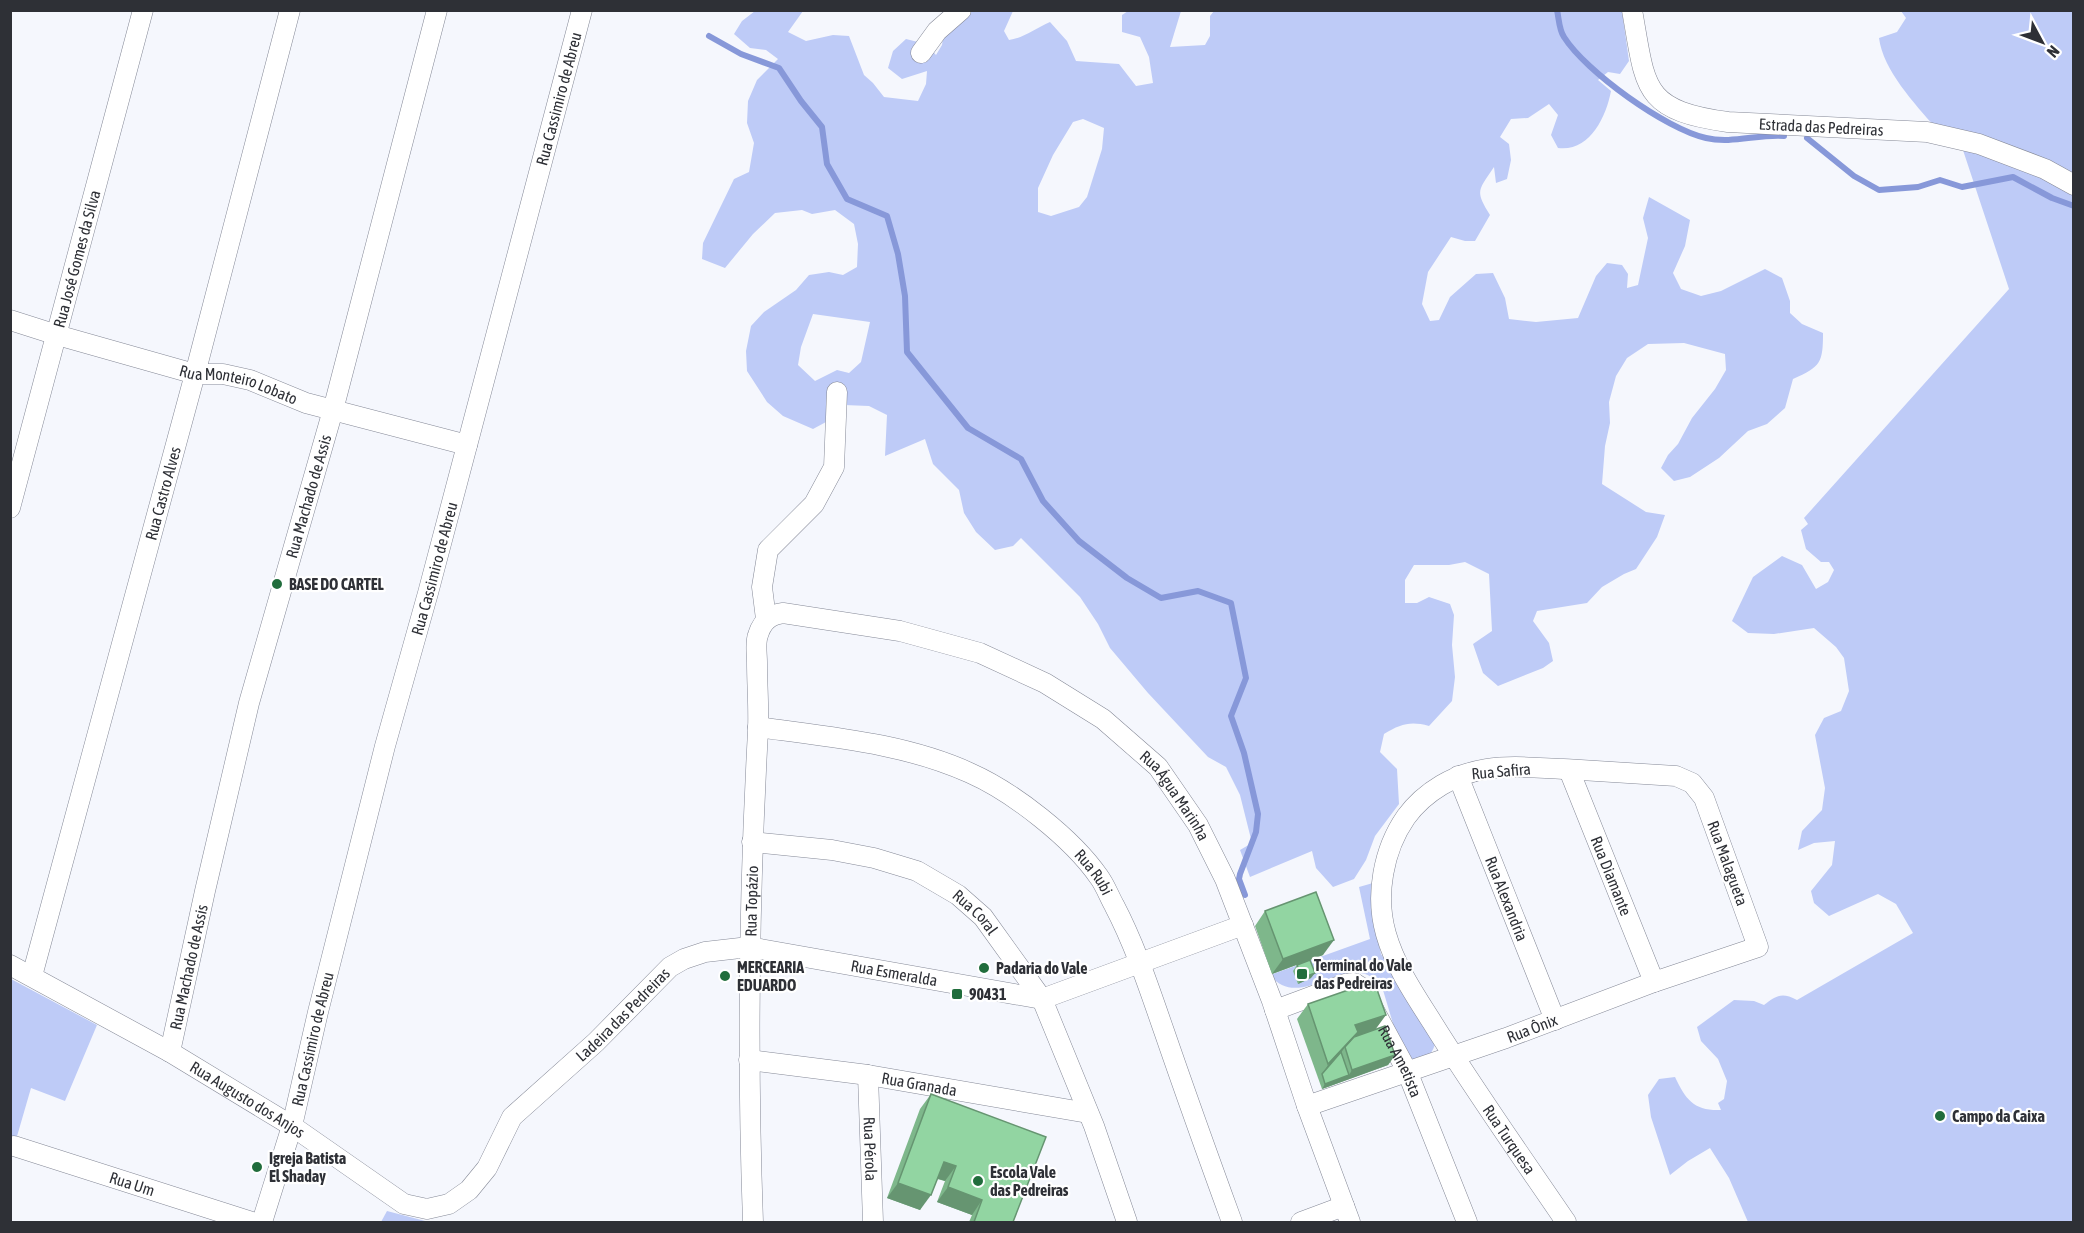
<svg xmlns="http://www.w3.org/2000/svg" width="2084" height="1233" viewBox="0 0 2084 1233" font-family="'Asap Condensed',sans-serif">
  <rect width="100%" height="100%" fill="#f5f7fd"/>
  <g fill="#becbf7" fill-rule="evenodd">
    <path d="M755,11H803L788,32L806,41L833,35L849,36L864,75L873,83L884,97L918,101L926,84L927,71L902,79L888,68L893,51L906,39L926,44L936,55L942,45L945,25L953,11H1013L1004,31L1009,40C1024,38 1036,28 1050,22L1067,41L1076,61L1119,64L1136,86L1153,83L1149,57L1140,37L1122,32V15L1128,11H1181L1170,47L1205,45L1210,36V16L1214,11H1622L1629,61L1620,74L1608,72L1598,80L1611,91C1606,118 1589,152 1558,148L1551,135L1558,115L1549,104L1528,118L1511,119L1500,137L1509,144L1511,160L1507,179L1496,183L1494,167C1479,190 1474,190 1490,215L1475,241H1465L1451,237L1428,272L1422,304L1430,321L1439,320L1450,297L1476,274L1493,273L1505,298L1509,319L1536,322L1578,318L1596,276L1607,263L1622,265L1628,274L1627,288L1638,285L1648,238L1643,218L1649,197L1690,220L1685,246L1673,273L1681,289L1701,296L1721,291L1765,269L1782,278L1790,301V313L1802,324L1823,333C1823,362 1821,367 1793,379L1785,408L1767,424L1748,431L1719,458L1690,477L1674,481L1661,468L1668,455L1678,444L1692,418L1715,389L1726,370L1725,354L1684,343L1648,344L1627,358L1616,376L1609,402L1610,423L1605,446L1602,484L1646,512L1665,515L1657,537L1636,569L1624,574L1602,587L1587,603L1537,611L1533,621L1549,643L1553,661L1543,668L1498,686L1483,673L1473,644L1492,631L1489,574L1465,562L1449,565H1414L1405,580V603H1417L1429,597L1450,604L1454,615L1452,645L1455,677L1452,701L1429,726C1410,721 1401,724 1384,734L1380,752L1397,769L1399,804L1375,836L1366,860L1354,879L1333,887L1316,868L1312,851L1250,877L1240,850L1252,843L1240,795L1226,767L1208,757L1148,693L1110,648L1098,624L1080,597L1021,538L1013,546L995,550L976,532L964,513L959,490L933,464L925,439L885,456L887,415L869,406L844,405L826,422L813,429L783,416L767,402L747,371L746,351L751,326L764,312L796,290L809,275L829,272L843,275L857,267L858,244L854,224L835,210L812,214L802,210L775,213L753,234L725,268L702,259L703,243L734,179L749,172L754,143L747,123L748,101L757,80L778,59L766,50L750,48L734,34L742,21ZM1083,119L1104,128L1102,149L1087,197L1079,207L1051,216L1038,212V188L1053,155L1073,122ZM813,314L870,322L861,362L849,373L837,370L815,381L798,365L801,347Z"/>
    <path d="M1901,11H2073V1222H1748L1729,1178L1710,1148L1688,1161L1670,1175L1651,1117L1648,1095L1659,1079L1675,1077C1686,1100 1694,1111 1721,1110L1718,1103L1724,1099L1727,1081L1718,1059L1701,1041L1697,1027L1734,1000L1754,1001L1764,1005C1777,995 1782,992 1797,1000L1913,933L1896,904L1878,894L1829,916L1814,903L1811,891L1832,865L1835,841L1814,843L1798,850L1802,831L1822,810L1825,788L1815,735L1824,718L1841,711L1849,691L1844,658L1836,647L1814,628L1774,634L1748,633L1732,621L1753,577L1782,556L1802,565L1816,589L1828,582L1834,570L1829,562H1821L1806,549L1801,530L1808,524L1804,518L2009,289L1956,129L1935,127C1915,104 1883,70 1879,38L1897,32L1906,18Z"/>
    <path d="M1373,883L1375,925L1381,954L1423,1018L1435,1044C1432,1056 1424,1059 1412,1061L1394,1027L1383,990C1355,941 1302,1016 1270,975L1370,939L1359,887Z"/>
    <path d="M11,979L97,1025L65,1101L31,1088L11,1157Z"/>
    <path d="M387,1211L429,1222H381Z"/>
  </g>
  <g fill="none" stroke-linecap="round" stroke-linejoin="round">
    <g stroke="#8798d9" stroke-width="6">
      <path d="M1557,10C1559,19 1559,30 1564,37C1586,72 1666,129 1706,138C1732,144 1758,134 1784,136"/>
      <path d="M709,36L741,54L779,68L801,101L822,127L827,164L847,199L887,216L898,254L905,296L907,352L968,428L1021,459L1043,501L1079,541L1127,578L1161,598L1198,591L1231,603L1246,678L1231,716L1244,753L1258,814L1256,832L1240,874L1239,879L1245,895"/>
      <path d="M1807,138L1854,176L1879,190L1918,187L1940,180L1962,187L2013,177L2052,198L2074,206"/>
    </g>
    <g stroke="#858997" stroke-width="21">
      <g id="minor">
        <path id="s1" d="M1632,10C1646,88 1641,110 1728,122L1927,132L1979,144L2045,169L2074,185"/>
        <path d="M921,53L937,31L961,10"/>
        <path id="s2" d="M10,320L57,335L195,374H223L250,380L306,403L467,445"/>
        <path id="s3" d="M10,508L143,10"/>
        <path d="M766,619L762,587L768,550L814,504L834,467L837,392"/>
        <path id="s4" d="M758,727C829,737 904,743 970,773C1013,792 1072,838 1099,877C1105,885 1109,896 1114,905C1135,945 1149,988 1164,1031C1186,1095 1209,1159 1232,1222"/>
        <path id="s5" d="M1569,770L1654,982"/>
        <path id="s6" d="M1458,776L1555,1020"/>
        <path id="s7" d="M752,842L832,850L874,858L917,871L958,895L983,917L1042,999L1094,1126L1127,1222"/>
        <path id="s8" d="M10,965L170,1052L292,1126L404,1204L427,1209L449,1204L469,1190L487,1168L512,1117L596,1042L670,967L684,959L705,952L749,947L1042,999L1243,925"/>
        <path id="s9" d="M32,976L195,374L290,10"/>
        <path id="s10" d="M1275,1010L1345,984L1354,983L1362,988L1407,1071L1467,1222"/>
        <path id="s11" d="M170,1052L205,891L249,703L333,410L437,10"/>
        <path id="s12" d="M749,1060L868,1075L1088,1113"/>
        <path id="s13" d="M868,1075L873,1222"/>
        <path id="s14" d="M1307,1106L1506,1038L1654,982L1758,947L1704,798L1692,783L1676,776C1639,774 1601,771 1563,769C1537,768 1511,765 1486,769C1455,774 1425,791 1406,817C1383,850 1375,896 1386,934C1395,966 1415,995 1432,1022C1475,1091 1521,1156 1566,1222"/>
        <path id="s15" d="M14,1146L252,1222"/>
        <path id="s16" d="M262,1222L292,1126L318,1012L385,746L428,593L582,10"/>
        <path id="s17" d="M753,1222C747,1058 749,894 758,731C759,708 757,685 757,662C757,654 755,643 758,635C762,622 769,615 783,613L900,631L980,653L1045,683L1103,719L1158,767L1198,825L1225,879L1272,1001L1307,1106L1350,1222"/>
        <path d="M1301,1222L1344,1206"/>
      </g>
    </g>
    <use href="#minor" stroke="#fff" stroke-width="20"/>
  </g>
  <g fill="#7eb78b">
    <path d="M1265,911L1323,955L1310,960L1311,978L1298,984L1293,971L1297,965L1299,964L1272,974L1255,926Z"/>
    <path d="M1308,1004L1375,1030L1395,1055L1388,1065L1322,1089L1297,1019Z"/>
    <path d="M931,1094L1013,1222H969L972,1215L937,1202L945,1181L937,1179L920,1210L887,1198L920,1109Z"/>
  </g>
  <g fill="#669571">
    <path d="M1334,940L1323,955L1272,974L1283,959Z"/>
    <path d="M1315,973L1311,978L1298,984L1302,978Z"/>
    <path d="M1386,1015L1375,1030L1345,1047L1338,1057L1322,1074L1355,1025Z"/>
    <path d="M1395,1055L1388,1065L1322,1089L1325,1084L1349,1075L1352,1070Z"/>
    <path d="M944,1162L956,1166L945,1181L933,1177Z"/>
    <path d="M898,1183L931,1195L920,1210L887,1198Z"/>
    <path d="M948,1187L982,1200L972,1215L937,1202Z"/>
  </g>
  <g fill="#92d5a2" stroke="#669571" stroke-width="1.5">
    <path d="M1316,892L1334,940L1283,959L1265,911Z"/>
    <path d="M1310,960L1315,973L1302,978L1297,965Z"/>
    <path d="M1374,981L1386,1015L1355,1025L1358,1032L1328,1064L1308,1004Z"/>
    <path d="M1385,1026L1395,1055L1352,1070L1345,1047L1354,1037Z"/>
    <path d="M1341,1052L1349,1075L1325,1084L1322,1074Z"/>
    <path d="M931,1094L1046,1137L1013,1222H974L982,1200L948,1187L956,1166L944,1162L931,1195L898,1183Z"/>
  </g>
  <g fill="#216d3c" stroke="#fff" stroke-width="2">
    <circle cx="277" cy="584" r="6"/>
    <circle cx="984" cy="968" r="6"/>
    <rect x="1296" y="968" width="12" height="12" rx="3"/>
    <circle cx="725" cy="976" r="6"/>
    <rect x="951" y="988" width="12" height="12" rx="3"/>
    <circle cx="1940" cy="1116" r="6"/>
    <circle cx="257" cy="1167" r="6"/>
    <circle cx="978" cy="1181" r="6"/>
  </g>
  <g text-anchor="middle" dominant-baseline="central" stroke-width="4.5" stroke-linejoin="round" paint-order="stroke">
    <g font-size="16" fill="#2e3036" stroke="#fff">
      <text stroke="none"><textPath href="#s16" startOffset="1162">Rua Cassimiro de Abreu</textPath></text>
      <text stroke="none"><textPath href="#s1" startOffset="261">Estrada das Pedreiras</textPath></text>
      <text stroke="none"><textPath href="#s3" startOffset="258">Rua José Gomes da Silva</textPath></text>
      <text stroke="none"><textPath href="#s2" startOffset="238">Rua Monteiro Lobato</textPath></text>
      <text stroke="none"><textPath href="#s9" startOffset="500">Rua Castro Alves</textPath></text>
      <text stroke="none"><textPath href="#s11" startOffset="573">Rua Machado de Assis</textPath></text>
      <text stroke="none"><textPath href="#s16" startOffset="676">Rua Cassimiro de Abreu</textPath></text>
      <text transform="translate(1501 771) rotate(-5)">Rua Safira</text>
      <text stroke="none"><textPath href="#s17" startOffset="1070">Rua Água Marinha</textPath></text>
      <text transform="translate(1728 863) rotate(70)">Rua Malagueta</text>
      <text stroke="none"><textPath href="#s4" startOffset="378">Rua Rubi</textPath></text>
      <text stroke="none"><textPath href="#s5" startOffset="114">Rua Diamante</textPath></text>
      <text stroke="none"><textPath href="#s6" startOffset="132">Rua Alexandria</textPath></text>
      <text stroke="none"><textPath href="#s17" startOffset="321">Rua Topázio</textPath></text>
      <text stroke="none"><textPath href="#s7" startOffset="240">Rua Coral</textPath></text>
      <text stroke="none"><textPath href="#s11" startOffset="87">Rua Machado de Assis</textPath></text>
      <text stroke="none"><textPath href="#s8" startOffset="1065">Rua Esmeralda</textPath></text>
      <text stroke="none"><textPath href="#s8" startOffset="768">Ladeira das Pedreiras</textPath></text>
      <text stroke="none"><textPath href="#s14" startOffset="238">Rua Ônix</textPath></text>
      <text stroke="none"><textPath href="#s16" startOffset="190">Rua Cassimiro de Abreu</textPath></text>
      <text stroke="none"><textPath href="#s10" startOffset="176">Rua Ametista</textPath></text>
      <text stroke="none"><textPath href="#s12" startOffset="172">Rua Granada</textPath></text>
      <text stroke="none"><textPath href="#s8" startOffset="273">Rua Augusto dos Anjos</textPath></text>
      <text stroke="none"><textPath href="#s14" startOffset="1322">Rua Turquesa</textPath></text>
      <text stroke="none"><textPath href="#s13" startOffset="74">Rua Pérola</textPath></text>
      <text stroke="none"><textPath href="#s15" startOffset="124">Rua Um</textPath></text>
    </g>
    <g font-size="16" font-weight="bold" fill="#2e3036" stroke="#fff" text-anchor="start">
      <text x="289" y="584">BASE DO CARTEL</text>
      <text x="1314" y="965">Terminal do Vale<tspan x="1314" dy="18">das Pedreiras</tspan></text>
      <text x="737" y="967">MERCEARIA<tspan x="737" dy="18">EDUARDO</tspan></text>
      <text x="996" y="968">Padaria do Vale</text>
      <text x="969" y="994">90431</text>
      <text x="1952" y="1116">Campo da Caixa</text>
      <text x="269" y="1158">Igreja Batista<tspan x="269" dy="18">El Shaday</tspan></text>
      <text x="990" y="1172">Escola Vale<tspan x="990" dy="18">das Pedreiras</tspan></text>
    </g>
  </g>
  <rect width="2084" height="1233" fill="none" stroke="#2e3036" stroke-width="24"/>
  <g transform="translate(2042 42) rotate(131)" stroke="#ffffff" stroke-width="4.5" paint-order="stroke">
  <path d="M0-4.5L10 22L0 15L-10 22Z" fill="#2e3036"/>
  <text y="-9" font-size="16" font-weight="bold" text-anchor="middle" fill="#2e3036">N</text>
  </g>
</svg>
